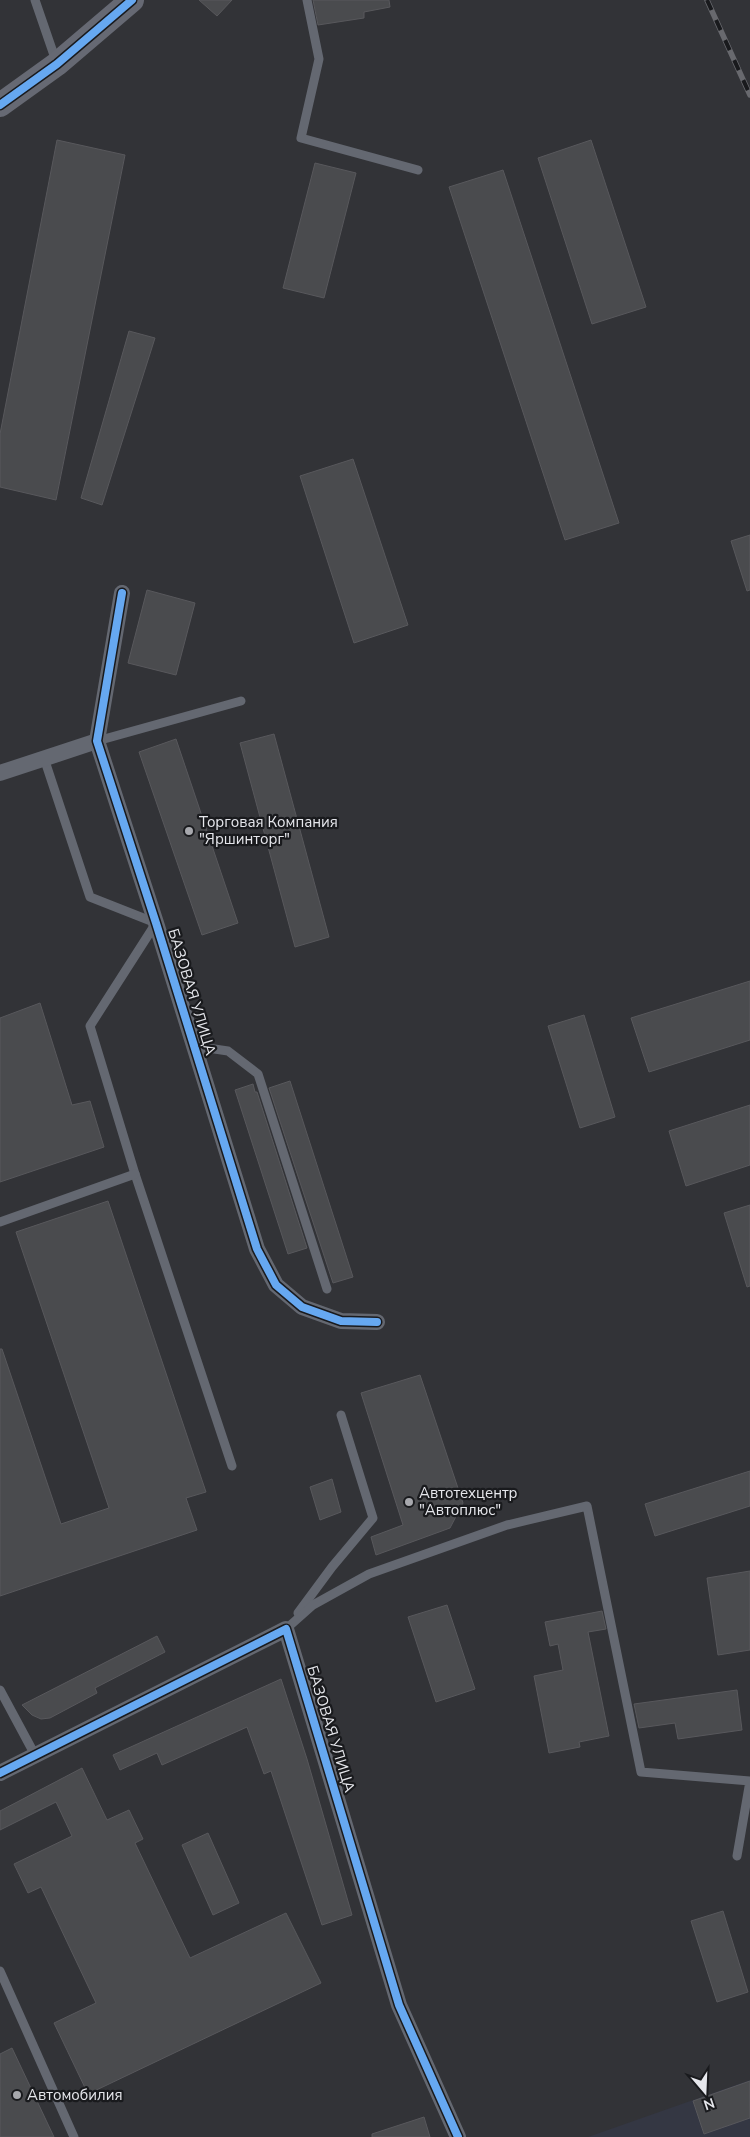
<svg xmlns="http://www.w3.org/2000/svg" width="750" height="2137" viewBox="0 0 750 2137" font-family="'Nunito Sans',sans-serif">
  <rect width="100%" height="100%" fill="#323337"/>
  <path fill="#343743" d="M750,2080V2137H588Z"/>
  <g fill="#4a4b4e" stroke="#58585c">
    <path d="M199,0H232L217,16Z"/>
    <path d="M313,0H389L390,7L364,12V18L318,25Z"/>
    <path d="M57,140L125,155L56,500L0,487V434Z"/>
    <path d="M591,140L646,307L592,324L538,158Z"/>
    <path d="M315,163L356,173L324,298L283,288Z"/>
    <path d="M503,170L619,523L565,540L449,187Z"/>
    <path d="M129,331L155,338L102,505L81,498Z"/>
    <path d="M353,459L408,625L354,643L300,476Z"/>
    <path d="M750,535V590L747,591L731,541Z"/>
    <path d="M147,590L195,603L176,675L128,663Z"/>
    <path d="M274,734L329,937L295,947L240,743Z"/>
    <path d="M176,739L238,923L202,935L139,752Z"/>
    <path d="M750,981V1040L649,1072L631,1018Z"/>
    <path d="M40,1003L72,1105L90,1101L104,1147L0,1182V1018Z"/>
    <path d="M584,1015L615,1117L580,1128L548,1026Z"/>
    <path d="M290,1081L353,1277L333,1283L269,1088Z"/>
    <path d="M253,1084L255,1092H257L307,1248L288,1254L235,1090Z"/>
    <path d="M750,1105V1165L686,1186L669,1131Z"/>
    <path d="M108,1201L206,1492L186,1498L197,1530L0,1596V1349H2L61,1524L109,1508L16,1232Z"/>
    <path d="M750,1205V1286L747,1287L724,1213Z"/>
    <path d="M420,1375L463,1503L450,1528L376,1555L371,1537L403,1525L361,1393Z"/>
    <path d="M750,1471V1506L655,1536L645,1504Z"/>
    <path d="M332,1479L341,1512L320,1520L310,1487Z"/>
    <path d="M750,1571V1650L718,1655L707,1578Z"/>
    <path d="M447,1605L475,1689L436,1702L408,1617Z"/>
    <path d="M602,1611L606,1629L588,1632L609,1736L579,1742L580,1747L549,1753L534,1676L563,1670L558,1644L550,1646L545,1622Z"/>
    <path d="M157,1636L165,1652L95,1688L97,1693L50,1718L41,1719L32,1715L22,1705Z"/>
    <path d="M281,1679L307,1759L352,1915L322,1925L271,1771L264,1774L247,1727L162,1765L157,1753L120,1770L113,1755Z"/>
    <path d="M737,1690L742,1730L678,1739L675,1723L639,1728L634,1704Z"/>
    <path d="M82,1768L107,1820L129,1810L143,1839L135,1843L190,1958L286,1913L321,1983L88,2094L54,2023L96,2003L41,1887L28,1893L14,1864L72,1836L56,1802L0,1830V1811Z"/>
    <path d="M208,1833L239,1903L213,1915L182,1845Z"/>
    <path d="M723,1911L748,1992L717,2002L691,1921Z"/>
    <path d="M12,2048L54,2137H0V2054Z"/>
    <path d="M750,2081V2118L704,2134L693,2101Z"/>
    <path d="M424,2117L430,2137H372V2134Z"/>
  </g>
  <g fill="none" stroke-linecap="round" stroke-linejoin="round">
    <g stroke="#646871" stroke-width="9">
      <path d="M35,0L56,61"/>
      <path d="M307,0L319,59L301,138L418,170"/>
      <path d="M97,741L241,701"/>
      <path d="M44,758L90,897L156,923L90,1026L135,1174L232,1466"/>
      <path d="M194,1046L228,1051L258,1074L327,1289"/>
      <path d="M0,1222L135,1174"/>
      <path d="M298,1613L332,1567L373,1518L341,1415"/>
      <path d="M286,1629L313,1605L369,1574L507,1525L587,1506L641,1772L750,1781L737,1856"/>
      <path d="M0,1690L35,1755"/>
      <path d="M0,1971L74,2137"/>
    </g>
    <g stroke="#646871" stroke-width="16">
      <path d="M122,593L97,741L156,923L257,1249L276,1285L302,1307L341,1321L377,1322"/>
      <path d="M0,773L97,741"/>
      <path d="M0,1773L286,1629L399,2005L458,2137"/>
    </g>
    <path stroke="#666973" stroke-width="24" d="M0,105L57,64L132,0"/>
    <g stroke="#68696e" stroke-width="5.5">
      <path id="rail" d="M707,0L750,95"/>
    </g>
    <use href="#rail" stroke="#191a1d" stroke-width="4" stroke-dasharray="11" stroke-linecap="butt"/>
    <g stroke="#191a1d" stroke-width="11">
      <g id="cycleway">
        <path d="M0,105L57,64L132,0"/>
        <path d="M122,593L97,741L156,923L257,1249L276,1285L302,1307L341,1321L377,1322"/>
        <path d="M0,1773L286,1629L399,2005L458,2137"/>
      </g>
    </g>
    <use href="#cycleway" stroke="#66a8f1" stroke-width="8"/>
  </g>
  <g fill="#a7a8ad" stroke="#191a1d" stroke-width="2">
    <circle cx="189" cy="831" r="5"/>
    <circle cx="409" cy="1502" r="5"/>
    <circle cx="17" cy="2095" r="5"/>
  </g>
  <g text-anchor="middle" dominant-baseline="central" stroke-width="4.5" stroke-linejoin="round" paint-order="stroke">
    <g font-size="15" fill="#e6e7ec" stroke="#191a1d" text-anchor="start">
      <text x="199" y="822">Торговая Компания<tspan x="199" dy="17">"Яршинторг"</tspan></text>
      <text x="419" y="1493">Автотехцентр<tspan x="419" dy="17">"Автоплюс"</tspan></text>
      <text x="27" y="2095">Автомобилия</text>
    </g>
    <g font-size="15" fill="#e6e7ec" stroke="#191a1d">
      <text transform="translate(192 992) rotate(73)">БАЗОВАЯ УЛИЦА</text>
      <text transform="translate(331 1729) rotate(73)">БАЗОВАЯ УЛИЦА</text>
    </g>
  </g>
  <g transform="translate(705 2092) rotate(161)" stroke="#191a1d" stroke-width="4" paint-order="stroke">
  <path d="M0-4L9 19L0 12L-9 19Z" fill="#e6e7ec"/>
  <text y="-8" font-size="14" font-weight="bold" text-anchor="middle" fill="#e6e7ec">N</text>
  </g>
</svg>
